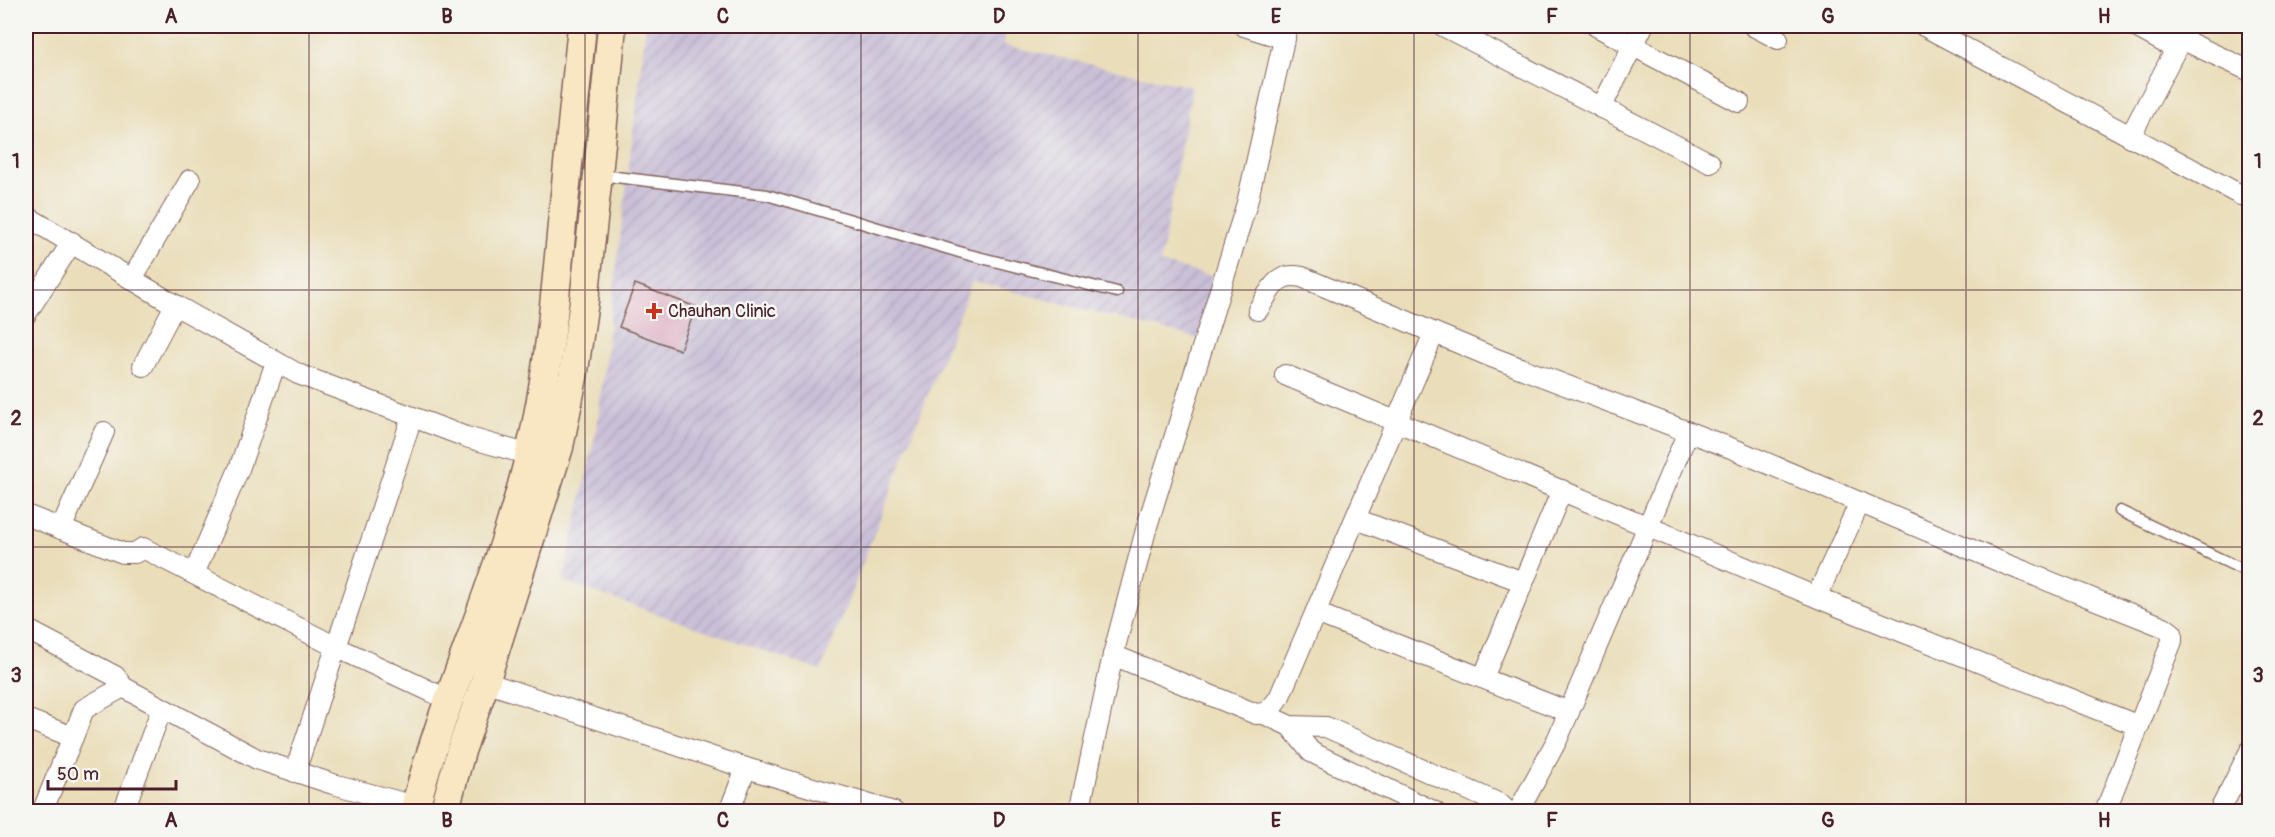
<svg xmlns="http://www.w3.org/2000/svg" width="2275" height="837" viewBox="0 0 2275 837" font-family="Pangolin,sans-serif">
  <defs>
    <pattern id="industrial-furrows" width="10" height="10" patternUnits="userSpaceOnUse" patternTransform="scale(1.5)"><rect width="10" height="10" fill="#c9bfd7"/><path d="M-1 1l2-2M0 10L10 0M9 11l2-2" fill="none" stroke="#aea4b9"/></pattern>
  </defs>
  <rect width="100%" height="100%" fill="#f6f6f2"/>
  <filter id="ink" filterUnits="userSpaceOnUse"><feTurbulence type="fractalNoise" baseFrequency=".0167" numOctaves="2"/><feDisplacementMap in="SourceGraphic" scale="12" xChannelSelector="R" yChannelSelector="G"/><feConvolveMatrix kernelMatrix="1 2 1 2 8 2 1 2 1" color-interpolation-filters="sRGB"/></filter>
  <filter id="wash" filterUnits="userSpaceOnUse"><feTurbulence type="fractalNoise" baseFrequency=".008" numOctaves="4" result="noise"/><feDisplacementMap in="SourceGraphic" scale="24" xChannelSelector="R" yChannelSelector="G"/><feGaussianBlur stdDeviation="1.35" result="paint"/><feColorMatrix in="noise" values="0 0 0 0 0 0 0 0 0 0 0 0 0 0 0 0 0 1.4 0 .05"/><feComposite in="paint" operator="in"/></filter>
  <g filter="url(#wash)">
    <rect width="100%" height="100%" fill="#eadeba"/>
    <path fill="url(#industrial-furrows)" d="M646,26H1007L1004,45L1192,87L1160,263L1220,278L1204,340L972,281L821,671L563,581L597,427Z"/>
    <g id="blocks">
      <path fill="#dba8be" d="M635,284L696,307L680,350L619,327Z"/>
    </g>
  </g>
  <g filter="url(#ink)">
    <use href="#blocks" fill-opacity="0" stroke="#82625d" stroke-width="1.5"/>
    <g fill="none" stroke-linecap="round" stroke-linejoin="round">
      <g stroke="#82625d" stroke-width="13">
        <g id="service">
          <path d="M599,175L767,195L966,254L1117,292"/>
          <path d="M2120,511L2250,573"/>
        </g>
      </g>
      <g stroke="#82625d" stroke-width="22">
        <g id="minor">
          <path d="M1244,26L1285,39"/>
          <path d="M1443,26L1710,163"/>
          <path d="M1596,26L1739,102"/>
          <path d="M1753,26L1778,39"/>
          <path d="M1924,26L2250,200"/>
          <path d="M2134,26L2176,49"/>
          <path d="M2181,39L2250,71"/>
          <path d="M1601,108L1643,26"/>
          <path d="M2130,137L2188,26"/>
          <path d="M26,216L175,305L298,374L466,437L530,455"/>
          <path d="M132,279L190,180"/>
          <path d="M1258,310C1270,291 1276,271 1302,277L1494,358L1736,450L2003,563L2164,627L2172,633V641L2105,812"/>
          <path d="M26,314L72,242"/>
          <path d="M143,366L175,305"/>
          <path d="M1285,375L1840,607L2139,726"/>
          <path d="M26,515L123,553H135L143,548L336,647L449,700"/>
          <path d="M1356,519L1523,582"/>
          <path d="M61,529L104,432"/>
          <path d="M194,574L239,469L276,362"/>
          <path d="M1817,596L1860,502"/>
          <path d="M1316,613L1569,712"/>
          <path d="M26,629L115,676L123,687"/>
          <path d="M1113,655L1256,714C1268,714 1272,707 1279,698L1434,333"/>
          <path d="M1483,678L1562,490"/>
          <path d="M485,682L746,768L894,812"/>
          <path d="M1264,714L1290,726L1326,727L1500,804L1508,812"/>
          <path d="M26,719L73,737L84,709L123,687L257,759L333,784L415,806"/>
          <path d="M1290,726L1311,752L1435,812"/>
          <path d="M295,772L412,417"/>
          <path d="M42,812L73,737"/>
          <path d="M123,812L162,708"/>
          <path d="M729,812L746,768"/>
          <path d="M1079,812L1113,655L1147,526L1247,203L1287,26"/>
          <path d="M1518,812L1557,740L1688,432"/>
          <path d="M2219,812L2250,751"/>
        </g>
      </g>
      <g stroke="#82625d" stroke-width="31">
        <g id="secondary">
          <path d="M414,812C445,690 502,576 530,453C548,378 555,301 562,224C569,158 575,92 582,26"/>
          <path d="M444,812L461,751L485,682L559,447L573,377L584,301L598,175L612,26"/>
        </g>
      </g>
      <use href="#service" stroke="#fff" stroke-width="10"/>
      <use href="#minor" stroke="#fff" stroke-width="20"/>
      <use href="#secondary" stroke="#f9e7c3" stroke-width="28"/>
    </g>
  </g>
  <path fill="none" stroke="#4a1f2b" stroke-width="1.5" stroke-opacity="0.55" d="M309,26V812M585,26V812M861,26V812M1138,26V812M1414,26V812M1690,26V812M1966,26V812M26,290H2250M26,547H2250"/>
  <path fill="#c8321e" stroke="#f6f6f2" stroke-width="2" d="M651 302h6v6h6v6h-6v6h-6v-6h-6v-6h6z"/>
  <g text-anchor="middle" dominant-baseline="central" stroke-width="5" stroke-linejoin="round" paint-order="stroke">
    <g font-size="18" fill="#4a1f2b" stroke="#f6f6f2" text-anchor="start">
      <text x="668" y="311">Chauhan Clinic</text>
    </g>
  </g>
  <rect width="2275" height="837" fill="none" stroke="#f6f6f2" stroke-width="66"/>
  <path d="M48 780v9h128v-9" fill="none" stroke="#4a1f2b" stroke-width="3"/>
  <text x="57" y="780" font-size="18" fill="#4a1f2b" stroke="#f6f6f2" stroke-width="4.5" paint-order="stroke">50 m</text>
  <rect x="33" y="33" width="2209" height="771" fill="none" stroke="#4a1f2b" stroke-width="2"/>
  <g font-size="20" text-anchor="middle" font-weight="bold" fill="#4a1f2b">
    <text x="171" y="23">A</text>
    <text x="447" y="23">B</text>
    <text x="723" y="23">C</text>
    <text x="999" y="23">D</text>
    <text x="1276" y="23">E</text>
    <text x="1552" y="23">F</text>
    <text x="1828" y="23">G</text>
    <text x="2104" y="23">H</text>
    <text x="16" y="168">1</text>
    <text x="2258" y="168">1</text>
    <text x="16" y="425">2</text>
    <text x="2258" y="425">2</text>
    <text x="16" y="682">3</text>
    <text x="2258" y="682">3</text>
    <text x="171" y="827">A</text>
    <text x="447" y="827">B</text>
    <text x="723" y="827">C</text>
    <text x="999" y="827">D</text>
    <text x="1276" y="827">E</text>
    <text x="1552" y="827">F</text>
    <text x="1828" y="827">G</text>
    <text x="2104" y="827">H</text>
  </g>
</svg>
